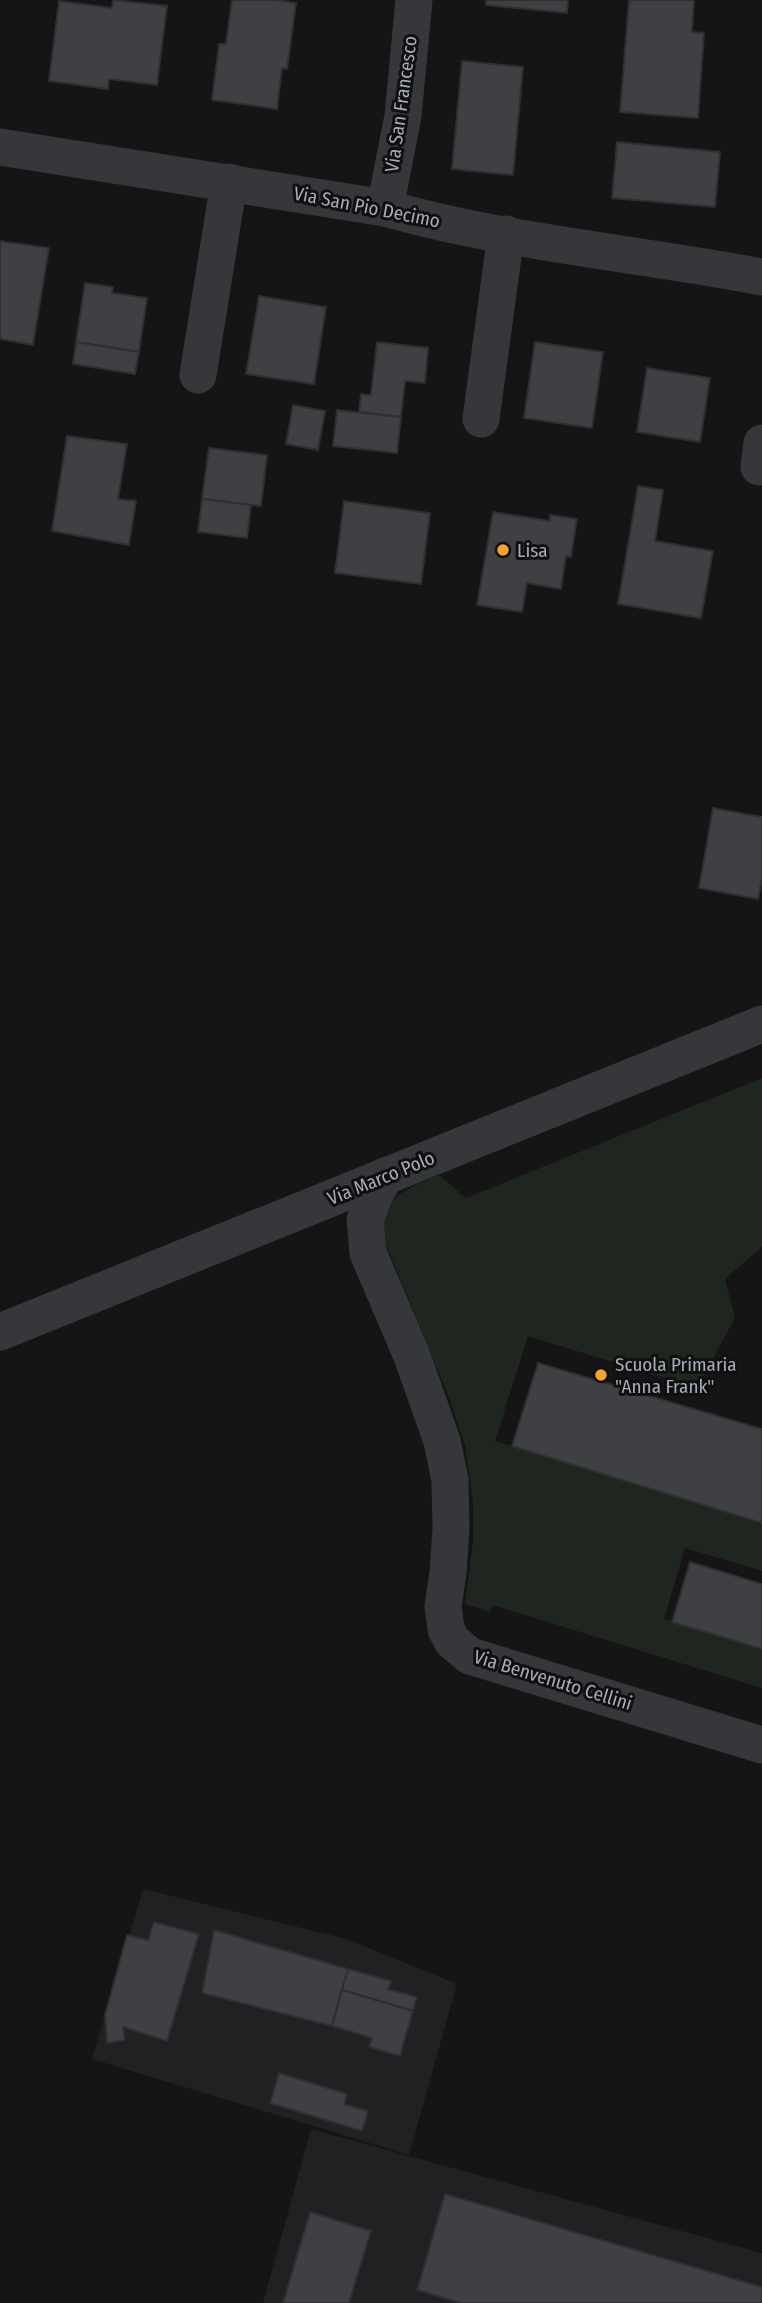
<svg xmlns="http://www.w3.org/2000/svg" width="762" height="2303" viewBox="0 0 762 2303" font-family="'Fira Sans Condensed',sans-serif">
  <rect width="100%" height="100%" fill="#151516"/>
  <g fill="#212123">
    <path d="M143,1889L347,1939L457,1984L409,2155L92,2059Z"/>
    <path d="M311,2129L762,2253V2303H263Z"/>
  </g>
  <path fill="#1f261f" d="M762,1078V1247L725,1279L735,1318L697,1388L528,1336L495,1441L762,1523V1571L685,1548L664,1619L762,1649V1688L493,1605L490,1612L465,1604L473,1542V1501L465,1445L447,1392L384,1240C379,1197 405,1190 439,1175L466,1198Z"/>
  <g fill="#3f4043" stroke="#2f2f32" stroke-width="2">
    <path d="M113,0L167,6L157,85L109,79L108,89L49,81L59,1L112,8Z"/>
    <path d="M232,0H275L296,3L287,69L282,68L277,109L212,100L219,44H226Z"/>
    <path d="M486,0H568L567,13L486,5Z"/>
    <path d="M629,0H694L692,32L704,33L698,118L620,112Z"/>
    <path d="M462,61L523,67L513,175L452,169Z"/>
    <path d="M617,142L720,152L715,207L612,198Z"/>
    <path d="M0,241L49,248L33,345L0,339Z"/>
    <path d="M85,283L113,287L112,293L147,298L139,352L76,342Z"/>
    <path d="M259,296L326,307L314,384L246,374Z"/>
    <path d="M76,342L139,352L135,374L73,364Z"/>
    <path d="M377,342L428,348L425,383L405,381L401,417L359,412L361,394L371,395Z"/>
    <path d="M535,342L603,352L592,428L524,418Z"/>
    <path d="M647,368L710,378L700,442L637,432Z"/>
    <path d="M293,405L325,411L318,450L286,444Z"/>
    <path d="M337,410L401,417L397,453L333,446Z"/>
    <path d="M67,436L127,444L118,499L136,501L129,545L52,531Z"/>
    <path d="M209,448L267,455L261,506L202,499Z"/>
    <path d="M638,486L663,490L655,541L713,551L701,618L618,604Z"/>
    <path d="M202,499L251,505L247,538L198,532Z"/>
    <path d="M344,501L430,513L421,584L335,573Z"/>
    <path d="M493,512L550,521V515L577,519L571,557L566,556L561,589L527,583L522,612L477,605Z"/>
    <path d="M713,808L762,817V878L758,899L699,888Z"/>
    <path d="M538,1363L762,1429V1523L512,1446Z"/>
    <path d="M690,1562L762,1584V1649L672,1622Z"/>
    <path d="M154,1922L199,1934L167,2041L123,2027L125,2040L107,2043L105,2015L127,1935L148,1940Z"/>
    <path d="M214,1930L348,1969L332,2026L202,1993Z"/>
    <path d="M348,1969L392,1981L388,1989L417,1997L413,2011L342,1990Z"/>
    <path d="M342,1990L413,2011L400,2056L369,2047L372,2038L332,2026Z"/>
    <path d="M279,2073L347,2094L344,2104L368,2111L362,2131L270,2103Z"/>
    <path d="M445,2194L762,2287V2303H461L417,2290Z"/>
    <path d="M310,2212L371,2231L349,2303H283Z"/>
  </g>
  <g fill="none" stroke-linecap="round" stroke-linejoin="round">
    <g stroke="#36373b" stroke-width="37">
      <path d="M0,147L385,208C508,243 637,253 762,277"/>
      <path d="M385,208L403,116L414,0"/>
      <path d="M198,375L229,182"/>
      <path d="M481,419L506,234"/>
      <path d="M759,467L762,443"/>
      <path d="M385,1176L374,1196L365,1220L368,1253L412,1356L442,1441L450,1480L451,1529L448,1573L443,1606L446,1629L452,1641L470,1656L762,1745"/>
      <path d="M0,1332L762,1024"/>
    </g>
  </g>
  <g fill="#f3a430" stroke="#101011" stroke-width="2.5">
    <circle cx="503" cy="550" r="7"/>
    <circle cx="601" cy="1375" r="7"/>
  </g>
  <g text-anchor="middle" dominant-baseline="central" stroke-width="6" stroke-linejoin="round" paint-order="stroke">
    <g font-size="19" fill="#a6acb7" stroke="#101011">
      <text transform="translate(401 104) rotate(-82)">Via San Francesco</text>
      <text transform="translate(367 207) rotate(11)">Via San Pio Decimo</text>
      <text transform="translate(381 1178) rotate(-22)">Via Marco Polo</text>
      <text transform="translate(553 1680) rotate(17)">Via Benvenuto Cellini</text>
    </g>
    <g font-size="19" fill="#a6acb7" stroke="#101011" text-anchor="start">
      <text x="517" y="550">Lisa</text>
      <text x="615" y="1364">Scuola Primaria<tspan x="615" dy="22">"Anna Frank"</tspan></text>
    </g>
  </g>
</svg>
